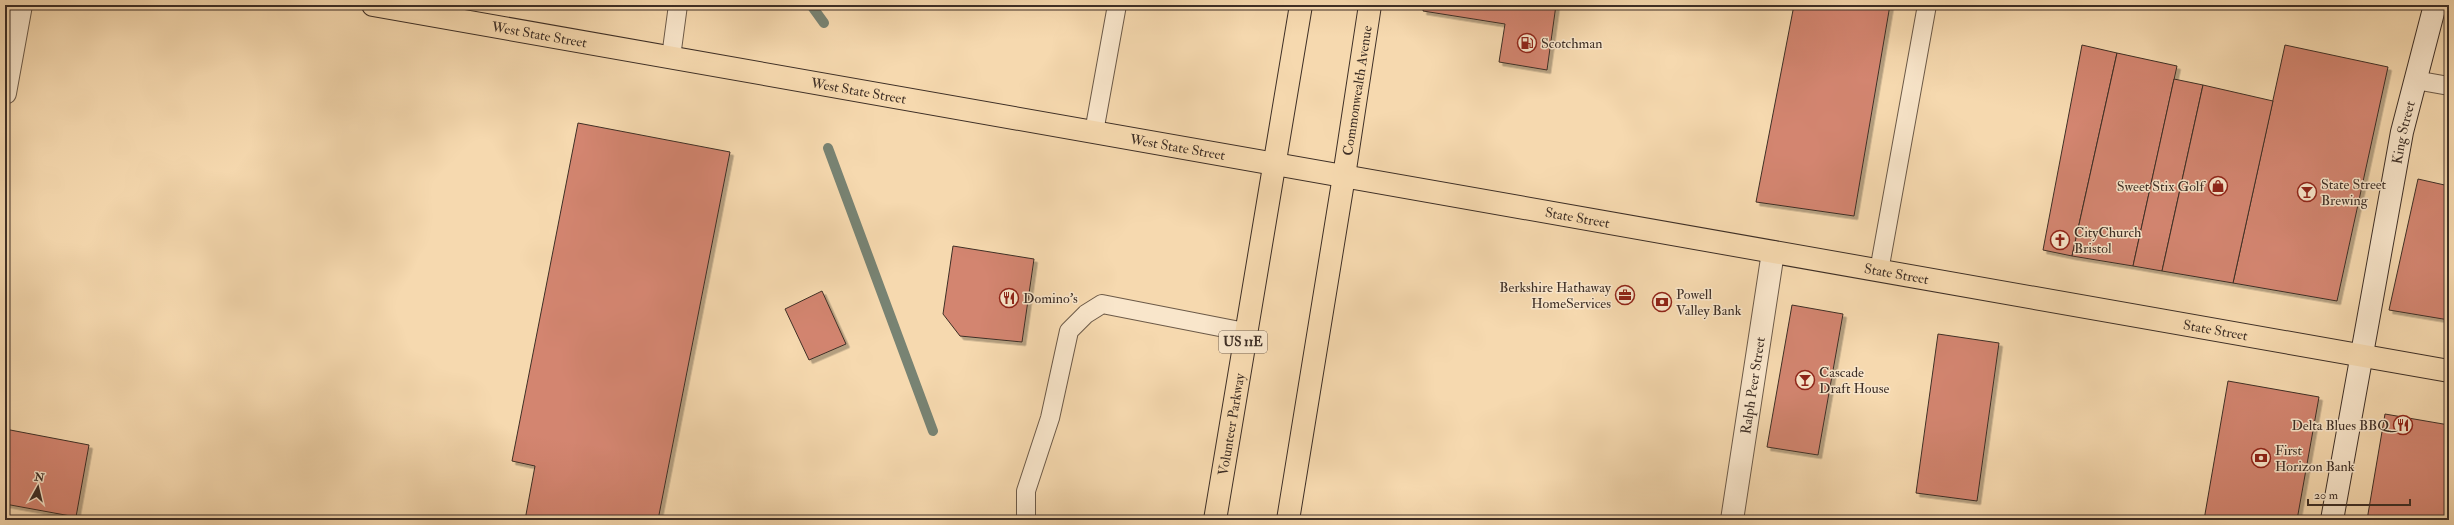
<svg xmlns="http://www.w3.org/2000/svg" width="2454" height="525" viewBox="0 0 2454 525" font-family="'IM FELL Double Pica',serif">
  <defs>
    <filter id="shadow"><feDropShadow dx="3.5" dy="3.5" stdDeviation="0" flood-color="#0004"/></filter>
  </defs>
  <rect width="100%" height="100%" fill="#f6d9af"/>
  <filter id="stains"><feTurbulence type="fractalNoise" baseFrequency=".005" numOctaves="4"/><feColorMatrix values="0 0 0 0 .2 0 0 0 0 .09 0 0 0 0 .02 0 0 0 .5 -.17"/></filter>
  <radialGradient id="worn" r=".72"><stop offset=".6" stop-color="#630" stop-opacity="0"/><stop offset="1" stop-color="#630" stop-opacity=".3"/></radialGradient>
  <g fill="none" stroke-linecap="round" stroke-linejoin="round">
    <g stroke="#788373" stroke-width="10">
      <path d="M811,5L824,23"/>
      <path d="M828,148L933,431"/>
    </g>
  </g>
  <g fill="#d3856f" stroke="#3e2f26" filter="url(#shadow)">
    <path d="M1424,5H1556L1547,70L1499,62L1505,24L1423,11Z"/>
    <path d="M1794,5H1890L1854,216L1756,202Z"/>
    <path d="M2082,45L2117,53L2072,256L2043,250Z"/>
    <path d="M2285,45L2388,67L2337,301L2233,283Z"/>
    <path d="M2117,53L2177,66L2133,266L2072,256Z"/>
    <path d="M2174,79L2203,85L2162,271L2133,266Z"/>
    <path d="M2203,85L2273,101L2233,283L2162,271Z"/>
    <path d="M578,123L730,152L658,520H525L535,466L512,461Z"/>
    <path d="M2418,179L2449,186V320L2389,310Z"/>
    <path d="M953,246L1034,259L1022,342L960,336L943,314Z"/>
    <path d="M822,291L846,344L809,360L785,309Z"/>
    <path d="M1792,305L1843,314L1818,455L1767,447Z"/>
    <path d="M1938,334L1999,343L1977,501L1916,493Z"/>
    <path d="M2228,381L2319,397L2297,520H2204Z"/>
    <path d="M2385,414L2449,425V520H2367Z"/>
    <path d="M5,429L89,445L76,517L5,504Z"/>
  </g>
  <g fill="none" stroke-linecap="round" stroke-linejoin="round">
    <g stroke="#6c5a48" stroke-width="20">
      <g id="lane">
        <path d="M671,57L678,5"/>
        <path d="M2415,80L2449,86"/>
        <path d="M1094,132L1117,5"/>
        <path d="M1879,271L1927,5"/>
        <path d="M1026,520V491L1050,418L1069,331L1086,314L1102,304L1245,332"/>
      </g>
    </g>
    <g stroke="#6c5a48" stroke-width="24">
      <g id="street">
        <path d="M5,93L21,5"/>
        <path id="s1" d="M1732,520L1773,252"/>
      </g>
    </g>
    <g stroke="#3e2f26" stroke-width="24">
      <g id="secondary">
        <path id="s2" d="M2332,520L2402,132L2435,5"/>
      </g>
    </g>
    <g stroke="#3e2f26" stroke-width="24">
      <g id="primary">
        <path id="s3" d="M373,5L2449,371"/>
      </g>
    </g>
    <g stroke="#3e2f26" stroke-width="24">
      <g id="highway">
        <path id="s4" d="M1215,520L1301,5"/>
        <path id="s5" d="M1288,520L1344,176L1370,5"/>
      </g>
    </g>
    <use href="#lane" stroke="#f9e6cb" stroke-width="18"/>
    <use href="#street" stroke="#f9e6cb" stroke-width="22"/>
    <use href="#secondary" stroke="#f9e6cb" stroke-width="22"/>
    <use href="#primary" stroke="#f6d9af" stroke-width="22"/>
    <use href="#highway" stroke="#f6d9af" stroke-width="22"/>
  </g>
  <defs>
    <g id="fuel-ring" transform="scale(1)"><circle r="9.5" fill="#f9e6cb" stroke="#8f2418" stroke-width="1.5"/><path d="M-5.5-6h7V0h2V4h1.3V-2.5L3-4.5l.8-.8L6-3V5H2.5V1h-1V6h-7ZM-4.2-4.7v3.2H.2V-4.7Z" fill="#8f2418"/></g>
    <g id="shop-ring" transform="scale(1)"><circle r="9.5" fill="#f9e6cb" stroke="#8f2418" stroke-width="1.5"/><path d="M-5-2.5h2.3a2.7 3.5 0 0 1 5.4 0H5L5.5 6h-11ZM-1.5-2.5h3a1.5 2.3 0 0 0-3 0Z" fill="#8f2418"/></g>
    <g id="bar-ring" transform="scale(1)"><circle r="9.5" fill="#f9e6cb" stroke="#8f2418" stroke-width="1.5"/><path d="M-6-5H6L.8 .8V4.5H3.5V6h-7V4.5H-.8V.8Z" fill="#8f2418"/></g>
    <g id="church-ring" transform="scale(1)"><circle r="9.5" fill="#f9e6cb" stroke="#8f2418" stroke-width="1.5"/><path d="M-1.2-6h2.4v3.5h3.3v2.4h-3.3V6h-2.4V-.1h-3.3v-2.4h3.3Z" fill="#8f2418"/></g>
    <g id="office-ring" transform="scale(1)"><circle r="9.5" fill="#f9e6cb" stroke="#8f2418" stroke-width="1.5"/><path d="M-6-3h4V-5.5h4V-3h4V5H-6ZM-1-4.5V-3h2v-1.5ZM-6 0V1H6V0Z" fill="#8f2418"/></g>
    <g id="restaurant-ring" transform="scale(1)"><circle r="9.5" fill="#f9e6cb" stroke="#8f2418" stroke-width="1.5"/><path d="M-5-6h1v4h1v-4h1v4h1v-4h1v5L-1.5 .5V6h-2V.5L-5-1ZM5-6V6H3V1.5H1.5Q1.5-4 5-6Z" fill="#8f2418"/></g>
    <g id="bank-ring" transform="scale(1)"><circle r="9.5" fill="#f9e6cb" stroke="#8f2418" stroke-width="1.5"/><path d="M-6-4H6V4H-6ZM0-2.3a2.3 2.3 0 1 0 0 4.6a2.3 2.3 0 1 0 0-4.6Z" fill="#8f2418"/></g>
  </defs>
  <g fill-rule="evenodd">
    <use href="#fuel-ring" x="1527" y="43"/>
    <use href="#shop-ring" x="2218" y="186"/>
    <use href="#bar-ring" x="2307" y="192"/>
    <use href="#church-ring" x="2060" y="240"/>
    <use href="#office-ring" x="1625" y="295"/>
    <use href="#restaurant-ring" x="1009" y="298"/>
    <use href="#bank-ring" x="1662" y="302"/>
    <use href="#bar-ring" x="1805" y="380"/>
    <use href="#restaurant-ring" x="2403" y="425"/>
    <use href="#bank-ring" x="2261" y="458"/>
  </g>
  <g text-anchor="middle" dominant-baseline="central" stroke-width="3" stroke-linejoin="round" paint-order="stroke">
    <rect fill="#f9e6cb" stroke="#766658" stroke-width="1" x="1219" y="331" width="48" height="22" rx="3"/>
    <g font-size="13" font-weight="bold" fill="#3e2f26">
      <text x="1243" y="342">US 11E</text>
    </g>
    <g font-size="14" fill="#3e2f26" stroke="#f9e6cb">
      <text stroke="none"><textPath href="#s3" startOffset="169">West State Street</textPath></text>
      <text stroke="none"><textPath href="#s3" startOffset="493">West State Street</textPath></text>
      <text stroke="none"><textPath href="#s5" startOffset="435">Commonwealth Avenue</textPath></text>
      <text stroke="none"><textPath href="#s2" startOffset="394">King Street</textPath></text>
      <text stroke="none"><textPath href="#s3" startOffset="817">West State Street</textPath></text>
      <text stroke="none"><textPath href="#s3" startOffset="1223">State Street</textPath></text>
      <text stroke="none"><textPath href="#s3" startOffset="1547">State Street</textPath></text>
      <text stroke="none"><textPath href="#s3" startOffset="1871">State Street</textPath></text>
      <text stroke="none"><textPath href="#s1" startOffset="136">Ralph Peer Street</textPath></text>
      <text stroke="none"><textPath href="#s4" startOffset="97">Volunteer Parkway</textPath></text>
    </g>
    <g font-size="14" fill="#3e2f26" stroke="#f9e6cb" text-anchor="start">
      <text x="1541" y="43">Scotchman</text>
      <text x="2321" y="184">State Street<tspan x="2321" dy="16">Brewing</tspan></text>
      <text x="2204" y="186" text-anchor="end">Sweet Stix Golf</text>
      <text x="2074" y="232">CityChurch<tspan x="2074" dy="16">Bristol</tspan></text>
      <text x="1611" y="287" text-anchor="end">Berkshire Hathaway<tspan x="1611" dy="16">HomeServices</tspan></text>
      <text x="1676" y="294">Powell<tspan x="1676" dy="16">Valley Bank</tspan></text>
      <text x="1023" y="298">Domino's</text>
      <text x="1819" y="372">Cascade<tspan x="1819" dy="16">Draft House</tspan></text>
      <text x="2389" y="425" text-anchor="end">Delta Blues BBQ</text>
      <text x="2275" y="450">First<tspan x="2275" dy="16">Horizon Bank</tspan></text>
    </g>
  </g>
  <rect width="2454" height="525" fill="none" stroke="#f6d9af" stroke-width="20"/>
  <rect x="6" y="6" width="2442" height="513" fill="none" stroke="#3e2f26" stroke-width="2"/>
  <rect x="10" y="10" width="2434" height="505" fill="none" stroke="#3e2f26"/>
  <g transform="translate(38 487) rotate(8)" stroke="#f9e6cb" stroke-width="3" paint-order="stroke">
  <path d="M0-3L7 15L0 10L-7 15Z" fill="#3e2f26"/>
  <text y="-6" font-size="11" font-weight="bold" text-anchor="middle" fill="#3e2f26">N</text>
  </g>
  <path d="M2308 499v6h102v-6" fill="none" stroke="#3e2f26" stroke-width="2"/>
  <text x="2314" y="499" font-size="12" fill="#3e2f26" stroke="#f9e6cb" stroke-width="3" paint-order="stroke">20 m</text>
  <rect width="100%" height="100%" filter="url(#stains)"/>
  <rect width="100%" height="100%" fill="url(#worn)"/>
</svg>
